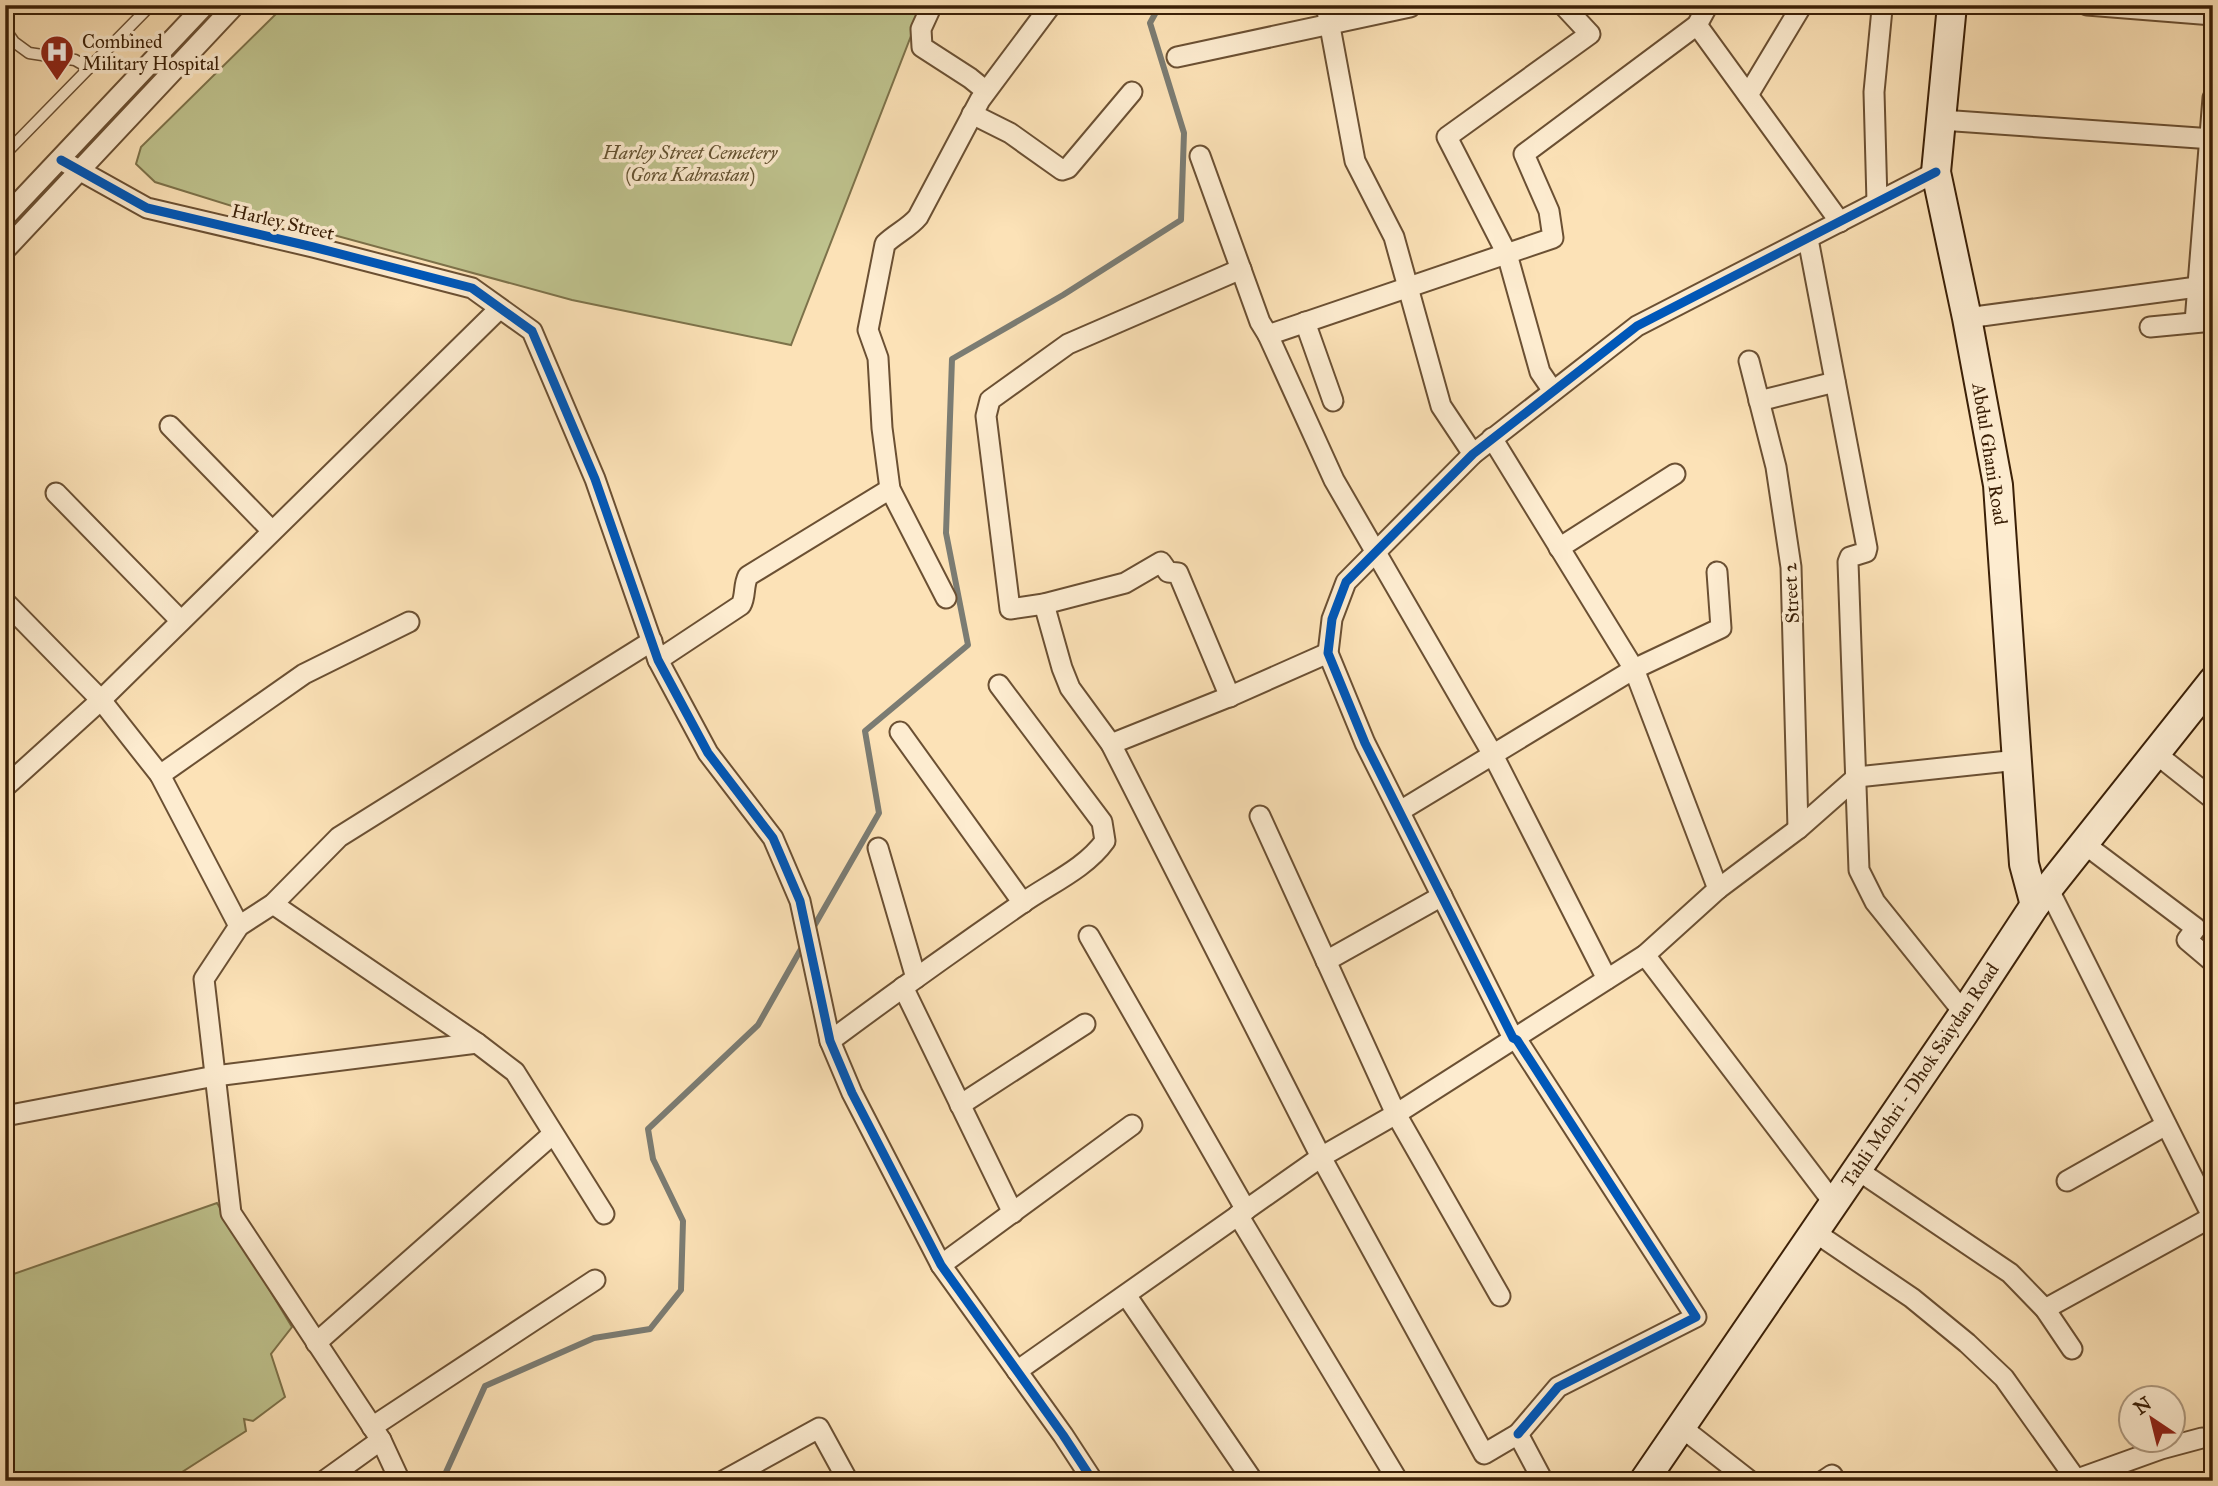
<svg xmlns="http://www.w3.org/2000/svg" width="2218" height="1486" viewBox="0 0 2218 1486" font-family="'IM FELL Great Primer',serif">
  <rect width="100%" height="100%" fill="#fce2b7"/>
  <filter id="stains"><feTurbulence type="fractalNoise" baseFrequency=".00286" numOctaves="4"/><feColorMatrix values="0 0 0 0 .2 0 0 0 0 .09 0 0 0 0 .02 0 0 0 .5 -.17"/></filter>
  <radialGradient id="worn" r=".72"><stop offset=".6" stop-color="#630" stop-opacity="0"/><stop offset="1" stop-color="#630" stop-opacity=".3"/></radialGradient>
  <g fill="#bfc38e" stroke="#7d724a" stroke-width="2">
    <path d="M285,5H923L791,345L572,300L264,216L155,182L136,164L141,147Z"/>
    <path d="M217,1203L292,1327L271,1354L285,1397L253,1421L244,1419L246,1431L168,1481H5V1277Z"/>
  </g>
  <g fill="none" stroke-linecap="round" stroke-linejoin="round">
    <g stroke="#7b7c73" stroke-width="6">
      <path d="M813,928L879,813L865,731L968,645L946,533L952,359L1063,295L1181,220L1184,133L1150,23L1160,5"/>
      <path d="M442,1481L485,1386L594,1338L650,1329L681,1290L683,1221L653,1159L648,1129L758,1025L801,949"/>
    </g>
    <g stroke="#6b5033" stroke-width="13">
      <g id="lane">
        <path d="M5,29L14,42L29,53L75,60L89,68L151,5"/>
        <path d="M5,154L89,68"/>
      </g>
    </g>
    <g stroke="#6b5033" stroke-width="23">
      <g id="street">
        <path d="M932,5L921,29L922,47L970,78L986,91"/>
        <path d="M1326,5L1355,161L1394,237L1441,406L1473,454"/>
        <path d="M2087,5L2213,15"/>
        <path d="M1697,25L1840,222"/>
        <path d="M1177,57L1410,7"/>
        <path d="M1748,95L1802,5"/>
        <path d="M972,114L1010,133L1062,170L1068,168L1132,92"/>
        <path d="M1941,120L2213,139"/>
        <path d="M1200,156L1260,322L1268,335L1553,238L1549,211L1524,154L1697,25L1708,5"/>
        <path d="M61,160L147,208L313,247L472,288L532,331L595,479L658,660L708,753L773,838L800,901L830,1041L852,1093L941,1265L1063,1435L1093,1481"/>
        <path d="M1877,202L1874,92L1882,9"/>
        <path d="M5,217L205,5"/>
        <path d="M1808,239L1867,548L1866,552L1850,557L1848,562L1859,870L1875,902L1964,1013"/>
        <path d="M5,250L235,5"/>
        <path d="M1967,318L2197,287"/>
        <path d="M1305,322L1333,401"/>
        <path d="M2195,322L2213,98"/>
        <path d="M2150,327L2213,321"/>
        <path d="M1268,335L1334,480L1492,753L1607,979"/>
        <path d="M1749,361L1776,467L1791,567L1798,829"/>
        <path d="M1553,391L1540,372L1507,254L1447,137L1590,34L1563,5"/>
        <path d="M1759,401L1835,382"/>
        <path d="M170,426L272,531"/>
        <path d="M1492,438L1634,669L1718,889"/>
        <path d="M56,493L181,621"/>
        <path d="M1559,548L1675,474"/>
        <path d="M946,598L890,489L882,428L878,358L868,330L885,244C895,234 909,228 918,217L980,100L1051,5"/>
        <path d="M5,602L101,700L160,775L239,926"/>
        <path d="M1044,604L1062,668L1070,688L1111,744L1321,1157L1484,1454L1518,1434L1543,1481"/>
        <path d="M658,660L741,605C746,596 743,586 748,576L890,489"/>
        <path d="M1230,697L1178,573L1168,572L1161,562L1125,583L1044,604L1010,609L986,416L990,400L1068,344L1241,269"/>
        <path d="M900,732L1023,903"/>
        <path d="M1111,744L1231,696L1328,653"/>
        <path d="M2155,753L2213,799"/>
        <path d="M160,775L304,674L409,622"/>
        <path d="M5,787L101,700L499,309"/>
        <path d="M1400,811L1634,669L1721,628L1717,572"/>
        <path d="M1260,816L1396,1114L1500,1296"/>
        <path d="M2083,843L2196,928L2187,940L2213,962"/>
        <path d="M878,848L916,978"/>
        <path d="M2048,888L2213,1218"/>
        <path d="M273,904L477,1043L515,1072L604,1214"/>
        <path d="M1089,936L1246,1210"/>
        <path d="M1645,955L1833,1202"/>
        <path d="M1326,961L1442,896"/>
        <path d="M903,987L1013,1213"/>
        <path d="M830,1041C893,994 956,949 1021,904C1049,884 1085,869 1105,841L1102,822L999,685"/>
        <path d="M960,1105L1085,1024"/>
        <path d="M5,1116L215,1076L477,1043"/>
        <path d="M1856,1169L2010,1273L2045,1309L2072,1349"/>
        <path d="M2067,1181L2166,1125"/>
        <path d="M1238,1215L1398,1481"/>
        <path d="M1813,1231L1912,1298L1967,1343L2004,1378L2075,1478"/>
        <path d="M941,1265L1132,1125"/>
        <path d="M1126,1295L1253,1481"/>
        <path d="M2045,1309L2212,1217"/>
        <path d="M316,1343L553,1134"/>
        <path d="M1017,1371L1321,1157L1396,1114L1645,955L1718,889L1798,829L1857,777L2018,760"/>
        <path d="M372,1427L595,1280"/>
        <path d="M1681,1427L1750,1481"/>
        <path d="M1518,1434L1558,1387L1696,1317L1517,1040L1513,1038L1365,743L1328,653L1332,619L1346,582L1473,454L1637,326L1936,172"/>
        <path d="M324,1481L381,1440"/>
        <path d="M400,1481L381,1440L231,1213L204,979L239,926L273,904L339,837L652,641"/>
        <path d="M723,1481L819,1428L848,1481"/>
        <path d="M1823,1481L1832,1475L1836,1481"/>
        <path d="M2072,1481L2161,1449L2202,1438"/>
      </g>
    </g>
    <g stroke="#3b2007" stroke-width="32">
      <g id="secondary">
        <path d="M1952,5L1936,172L1967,318L1998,485L2024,864L2035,905"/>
        <path d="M1644,1481L1964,1013L2035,905L2213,681"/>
      </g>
    </g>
    <use href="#lane" stroke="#fdecd0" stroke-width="10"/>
    <use href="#street" stroke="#fdecd0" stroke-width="19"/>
    <use href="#secondary" stroke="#fdecd0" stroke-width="28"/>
    <g stroke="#fdecd0" stroke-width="13">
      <g id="cycleway">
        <path d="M61,160L147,208L313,247L472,288L532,331L595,479L658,660L708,753L773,838L800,901L830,1041L852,1093L941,1265L1063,1435L1093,1481"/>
        <path d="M1518,1434L1558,1387L1696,1317L1517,1040L1513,1038L1365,743L1328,653L1332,619L1346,582L1473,454L1637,326L1936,172"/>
      </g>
    </g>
    <use href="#cycleway" stroke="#0057b8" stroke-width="9"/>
  </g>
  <defs>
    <g id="hospital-pin" transform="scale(1.75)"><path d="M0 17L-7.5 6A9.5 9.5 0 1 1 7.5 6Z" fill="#8f2418" stroke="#fdecd0"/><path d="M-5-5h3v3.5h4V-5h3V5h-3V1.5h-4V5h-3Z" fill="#fff"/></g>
  </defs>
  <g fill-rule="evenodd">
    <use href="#hospital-pin" x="57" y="52"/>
  </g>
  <g text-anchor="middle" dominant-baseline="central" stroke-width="7" stroke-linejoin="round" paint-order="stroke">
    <g font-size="19" fill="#3b2007" stroke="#fdecd0" text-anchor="start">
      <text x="82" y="41">Combined<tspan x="82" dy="22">Military Hospital</tspan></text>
    </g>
    <g font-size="19" font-style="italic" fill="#635130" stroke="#fdecd0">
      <text x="690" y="152">Harley Street Cemetery<tspan x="690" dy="22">(Gora Kabrastan)</tspan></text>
    </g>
    <g font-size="19" fill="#3b2007" stroke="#fdecd0">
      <text transform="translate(283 222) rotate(13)">Harley Street</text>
      <text transform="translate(1990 454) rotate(81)">Abdul Ghani Road</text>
      <text transform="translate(1791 593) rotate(-93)">Street 2</text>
      <text transform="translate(1920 1075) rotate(-56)">Tahli Mohri - Dhok Saiydan Road</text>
    </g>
  </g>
  <rect width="2218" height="1486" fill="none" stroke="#fce2b7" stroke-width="28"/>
  <rect x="7" y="7" width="2204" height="1472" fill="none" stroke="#3b2007" stroke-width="3.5"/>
  <rect x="14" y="14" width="2190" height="1458" fill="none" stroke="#3b2007" stroke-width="2"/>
  <g transform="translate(2152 1419) rotate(325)"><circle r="33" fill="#fdecd0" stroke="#af9a80" stroke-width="2"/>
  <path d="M0-5L12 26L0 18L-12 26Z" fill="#8f2418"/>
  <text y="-10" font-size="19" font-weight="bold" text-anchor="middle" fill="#3b2007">N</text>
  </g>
  <rect width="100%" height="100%" filter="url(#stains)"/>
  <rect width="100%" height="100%" fill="url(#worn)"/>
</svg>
